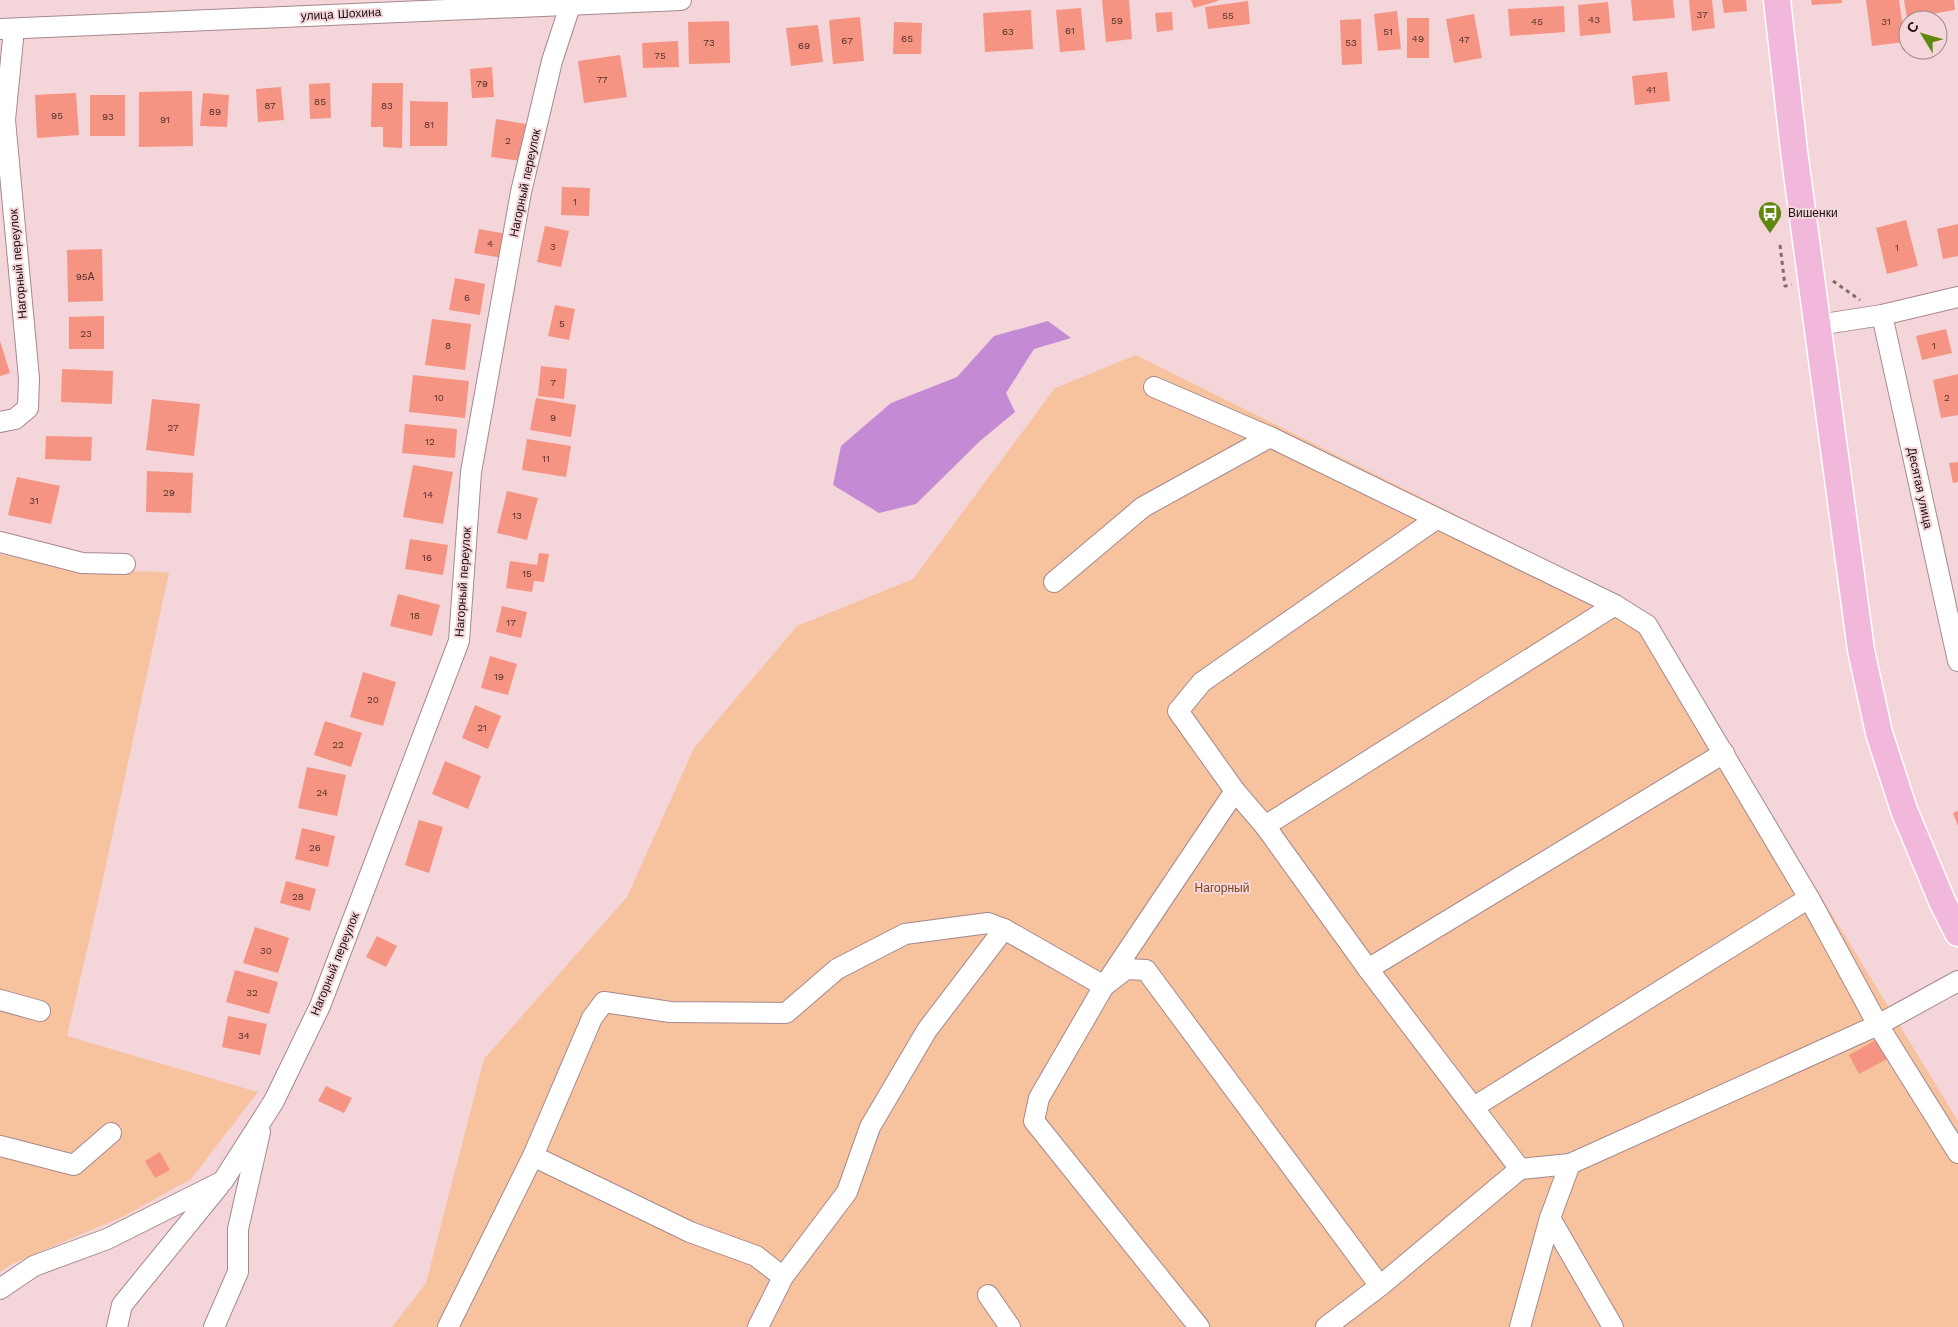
<svg xmlns="http://www.w3.org/2000/svg" width="1958" height="1327" viewBox="0 0 1958 1327" font-family="'Work Sans',sans-serif">
  <rect width="100%" height="100%" fill="#f4d5da"/>
  <g fill="#f7c29e">
    <path d="M1136,355L1623,598L1652,619L1958,1121V1327H392L426,1283L484,1059L627,897L694,748L797,626L913,579L1055,388Z"/>
    <path d="M0,554L72,570L169,572L98,902L67,1036L258,1092L191,1179L124,1216L12,1264L0,1272Z"/>
  </g>
  <path fill="#c48ad3" d="M1048,321L1071,338L1034,349L1006,393L1015,412L980,441L916,504L879,513L833,485L841,446L891,403L957,377L994,336Z"/>
  <g fill="#f59482">
    <path d="M1102,0H1129L1132,39L1106,42Z"/>
    <path d="M1191,0H1218V1L1194,8Z"/>
    <path d="M1631,0H1673L1675,18L1633,21Z"/>
    <path d="M1689,0H1712L1715,28L1692,31Z"/>
    <path d="M1722,0H1746L1747,11L1724,13Z"/>
    <path d="M1811,0H1842V3L1812,5Z"/>
    <path d="M1866,0H1899L1905,42L1872,46Z"/>
    <path d="M1904,0H1954L1955,10L1907,18Z"/>
    <path d="M1248,1L1250,24L1208,29L1205,7Z"/>
    <path d="M1608,2L1611,33L1580,36L1578,5Z"/>
    <path d="M1564,6L1565,32L1510,36L1508,9Z"/>
    <path d="M1081,8L1085,50L1060,52L1056,10Z"/>
    <path d="M1031,10L1033,49L985,52L983,13Z"/>
    <path d="M1397,11L1401,49L1378,51L1374,14Z"/>
    <path d="M1172,12L1173,30L1157,32L1155,13Z"/>
    <path d="M1474,14L1482,58L1454,63L1446,19Z"/>
    <path d="M860,17L864,61L833,64L829,20Z"/>
    <rect x="1407" y="18" width="22" height="40"/>
    <path d="M1361,19L1362,64L1342,65L1340,20Z"/>
    <path d="M729,21L730,63L689,64L688,22Z"/>
    <path d="M894,22L922,23L921,54H893Z"/>
    <path d="M818,25L823,62L791,66L786,28Z"/>
    <path d="M678,41L679,67L643,68L642,43Z"/>
    <path d="M620,55L627,97L584,103L578,61Z"/>
    <path d="M492,67L494,97L472,98L470,69Z"/>
    <path d="M1667,72L1670,101L1635,105L1632,76Z"/>
    <path d="M330,83L331,118L310,119L309,84Z"/>
    <path d="M372,83H403L402,148L383,147V127H371Z"/>
    <path d="M281,87L284,120L258,122L256,89Z"/>
    <path d="M192,91L193,146L139,147V92Z"/>
    <path d="M76,93L79,135L37,138L35,95Z"/>
    <path d="M203,93L229,95L227,127L200,126Z"/>
    <rect x="90" y="95" width="35" height="41"/>
    <path d="M410,101L448,102L447,146H410Z"/>
    <path d="M496,119L526,124L521,161L491,157Z"/>
    <path d="M562,187L590,188L589,216L561,215Z"/>
    <path d="M1906,220L1918,266L1887,274L1876,228Z"/>
    <path d="M1958,224V256L1943,259L1937,229Z"/>
    <path d="M545,226L569,231L561,267L537,262Z"/>
    <path d="M479,229L507,234L502,258L474,253Z"/>
    <path d="M102,249L103,301L68,302L67,250Z"/>
    <path d="M455,278L485,284L480,315L449,310Z"/>
    <path d="M555,305L575,309L569,340L548,336Z"/>
    <path d="M104,316V349H69V317Z"/>
    <path d="M432,319L471,324L465,370L425,365Z"/>
    <path d="M1946,329L1952,353L1922,360L1916,336Z"/>
    <path d="M0,341L10,373L0,376Z"/>
    <path d="M541,366L567,369L564,399L538,396Z"/>
    <path d="M62,369L113,371L112,404L61,402Z"/>
    <path d="M1958,374V415L1941,418L1933,380Z"/>
    <path d="M413,375L469,381L465,418L409,412Z"/>
    <path d="M536,398L576,405L571,437L530,430Z"/>
    <path d="M152,399L200,404L194,456L146,450Z"/>
    <path d="M405,424L457,429L455,458L402,453Z"/>
    <path d="M46,436L92,437L91,461L45,459Z"/>
    <path d="M527,439L571,446L566,477L522,470Z"/>
    <path d="M1958,462V482L1953,483L1949,463Z"/>
    <path d="M413,465L453,472L443,524L403,517Z"/>
    <path d="M147,471L193,473L191,513L146,512Z"/>
    <path d="M17,477L60,486L51,524L8,515Z"/>
    <path d="M507,491L538,498L527,540L497,533Z"/>
    <path d="M410,539L448,545L443,575L405,569Z"/>
    <path d="M539,553L549,554L544,582L534,581L532,592L506,588L510,561L537,565Z"/>
    <path d="M398,594L440,605L432,636L390,626Z"/>
    <path d="M502,606L527,612L521,638L496,632Z"/>
    <path d="M490,656L517,664L508,695L481,688Z"/>
    <path d="M363,672L396,682L383,726L350,717Z"/>
    <path d="M475,705L501,716L488,749L462,738Z"/>
    <path d="M325,721L362,733L351,767L314,755Z"/>
    <path d="M445,761L481,776L468,809L432,794Z"/>
    <path d="M307,767L346,775L337,816L298,808Z"/>
    <path d="M1958,811V826L1953,813Z"/>
    <path d="M419,820L443,827L429,873L405,865Z"/>
    <path d="M302,828L335,836L328,867L295,859Z"/>
    <path d="M286,881L316,889L310,911L280,903Z"/>
    <path d="M255,927L289,938L278,973L243,963Z"/>
    <path d="M377,936L397,946L386,967L366,957Z"/>
    <path d="M235,970L278,982L269,1014L226,1002Z"/>
    <path d="M228,1016L267,1024L260,1055L222,1047Z"/>
    <path d="M1876,1040L1887,1059L1859,1074L1849,1055Z"/>
    <path d="M326,1086L352,1098L344,1113L318,1101Z"/>
    <path d="M160,1152L170,1170L155,1178L145,1161Z"/>
  </g>
  <g fill="none" stroke-linecap="round" stroke-linejoin="round">
    <g stroke="#a5898d" stroke-width="22">
      <g id="minor">
        <path d="M0,29L681,0"/>
        <path d="M1882,315L1958,661"/>
        <path d="M1818,325L1882,315L1958,297"/>
        <path d="M1154,387L1270,437L1615,605L1647,625L1809,898L1878,1025L1958,981"/>
        <path d="M0,422L15,419L28,408L29,378L5,120L14,29"/>
        <path d="M0,542L82,563L125,564"/>
        <path d="M1054,582L1143,507L1270,437"/>
        <path d="M1265,826L1615,605"/>
        <path d="M1368,969L1724,753"/>
        <path d="M0,1000L40,1011"/>
        <path d="M1474,1107L1809,898"/>
        <path d="M0,1146L74,1165L111,1133"/>
        <path d="M533,1156L690,1232L756,1256L783,1277"/>
        <path d="M1520,1169L1570,1164L1878,1025L1958,1153"/>
        <path d="M1550,1218L1613,1327"/>
        <path d="M0,1289L34,1266L107,1239L223,1181L274,1101L320,1006L459,641L471,472L521,192L552,61L571,3"/>
        <path d="M988,1295L1010,1327"/>
        <path d="M117,1327L122,1305L219,1186"/>
        <path d="M214,1327L238,1272V1229L260,1132"/>
        <path d="M448,1327L533,1156L592,1018L604,1002L670,1012L786,1013L837,969L905,934L988,923L1004,929L1104,986L1126,969L1146,970L1380,1286"/>
        <path d="M758,1327L783,1277L847,1192L870,1127L927,1030L1004,929"/>
        <path d="M1199,1327L1034,1121L1039,1098L1104,986L1235,791"/>
        <path d="M1326,1327L1380,1286L1520,1169L1368,969L1265,826L1235,791L1178,711L1202,682L1436,519"/>
        <path d="M1520,1327L1550,1218L1570,1164"/>
      </g>
    </g>
    <g stroke="#fff" stroke-width="29">
      <path id="major" d="M1777,0L1794,151L1861,650L1879,733L1904,810L1942,901L1958,933"/>
    </g>
    <g stroke="#7f6b6f" stroke-width="3" stroke-dasharray="4 4" stroke-linecap="butt">
      <path d="M1780,245L1785,286L1792,285"/>
      <path d="M1833,281L1860,300"/>
    </g>
    <use href="#minor" stroke="#fff" stroke-width="20"/>
    <use href="#major" stroke="#f1b8db" stroke-width="26"/>
  </g>
  <defs>
    <g id="bus-pin" transform="scale(1.25)"><path d="M0 17L-7.5 6A9.5 9.5 0 1 1 7.5 6Z" fill="#60870e" stroke="#f4d5da"/><path d="M-5-6H5V4H4V6H2V4H-2V6H-4V4H-5ZM-3.5-4V0h7V-4ZM-3.5 1.2v1.5H-2V1.2ZM2 1.2v1.5H3.5V1.2Z" fill="#fff"/></g>
  </defs>
  <g fill-rule="evenodd">
    <use href="#bus-pin" x="1770" y="213"/>
  </g>
  <g text-anchor="middle" dominant-baseline="central" stroke-width="4" stroke-linejoin="round" paint-order="stroke">
    <g font-size="10" fill="#50302d">
      <text x="1702" y="14">37</text>
      <text x="1228" y="15">55</text>
      <text x="1594" y="19">43</text>
      <text x="1117" y="20">59</text>
      <text x="1537" y="21">45</text>
      <text x="1886" y="21">31</text>
      <text x="1070" y="30">61</text>
      <text x="1008" y="31">63</text>
      <text x="1388" y="31">51</text>
      <text x="907" y="38">65</text>
      <text x="1418" y="38">49</text>
      <text x="1464" y="39">47</text>
      <text x="847" y="40">67</text>
      <text x="709" y="42">73</text>
      <text x="1351" y="42">53</text>
      <text x="804" y="45">69</text>
      <text x="660" y="55">75</text>
      <text x="602" y="79">77</text>
      <text x="482" y="83">79</text>
      <text x="1651" y="89">41</text>
      <text x="320" y="101">85</text>
      <text x="270" y="105">87</text>
      <text x="387" y="105">83</text>
      <text x="215" y="111">89</text>
      <text x="57" y="115">95</text>
      <text x="108" y="116">93</text>
      <text x="165" y="119">91</text>
      <text x="429" y="124">81</text>
      <text x="508" y="140">2</text>
      <text x="575" y="201">1</text>
      <text x="490" y="243">4</text>
      <text x="553" y="246">3</text>
      <text x="1897" y="247">1</text>
      <text x="85" y="276">95А</text>
      <text x="467" y="297">6</text>
      <text x="562" y="323">5</text>
      <text x="86" y="333">23</text>
      <text x="448" y="345">8</text>
      <text x="1934" y="345">1</text>
      <text x="553" y="382">7</text>
      <text x="439" y="397">10</text>
      <text x="1947" y="397">2</text>
      <text x="553" y="417">9</text>
      <text x="173" y="427">27</text>
      <text x="430" y="441">12</text>
      <text x="546" y="458">11</text>
      <text x="169" y="492">29</text>
      <text x="428" y="494">14</text>
      <text x="34" y="500">31</text>
      <text x="517" y="515">13</text>
      <text x="427" y="557">16</text>
      <text x="527" y="573">15</text>
      <text x="415" y="615">18</text>
      <text x="511" y="622">17</text>
      <text x="499" y="676">19</text>
      <text x="373" y="699">20</text>
      <text x="482" y="727">21</text>
      <text x="338" y="744">22</text>
      <text x="322" y="792">24</text>
      <text x="315" y="847">26</text>
      <text x="298" y="896">28</text>
      <text x="266" y="950">30</text>
      <text x="252" y="992">32</text>
      <text x="244" y="1035">34</text>
    </g>
    <g font-size="12" fill="#190f11" stroke="#f4d5da">
      <text transform="translate(341 14) rotate(-3)">улица Шохина</text>
      <text transform="translate(525 183) rotate(-78)">Нагорный переулок</text>
      <text transform="translate(18 264) rotate(-95)">Нагорный переулок</text>
      <text transform="translate(1920 488) rotate(78)">Десятая улица</text>
      <text transform="translate(463 582) rotate(-86)">Нагорный переулок</text>
      <text transform="translate(335 964) rotate(-68)">Нагорный переулок</text>
    </g>
    <g font-size="12" fill="#190f11" stroke="#f4d5da" text-anchor="start">
      <text x="1788" y="213">Вишенки</text>
    </g>
    <g font-size="12" fill="#7b461d" stroke="#f4d5da">
      <text x="1222" y="888">Нагорный</text>
    </g>
  </g>
  <g transform="translate(1923 35) rotate(307)"><circle r="24" fill="#f4d5da" stroke="#9c868a"/>
  <path d="M0-4L9 19L0 12L-9 19Z" fill="#60870e"/>
  <text y="-8" font-size="14" font-weight="bold" text-anchor="middle" fill="#190f11">С</text>
  </g>
</svg>
